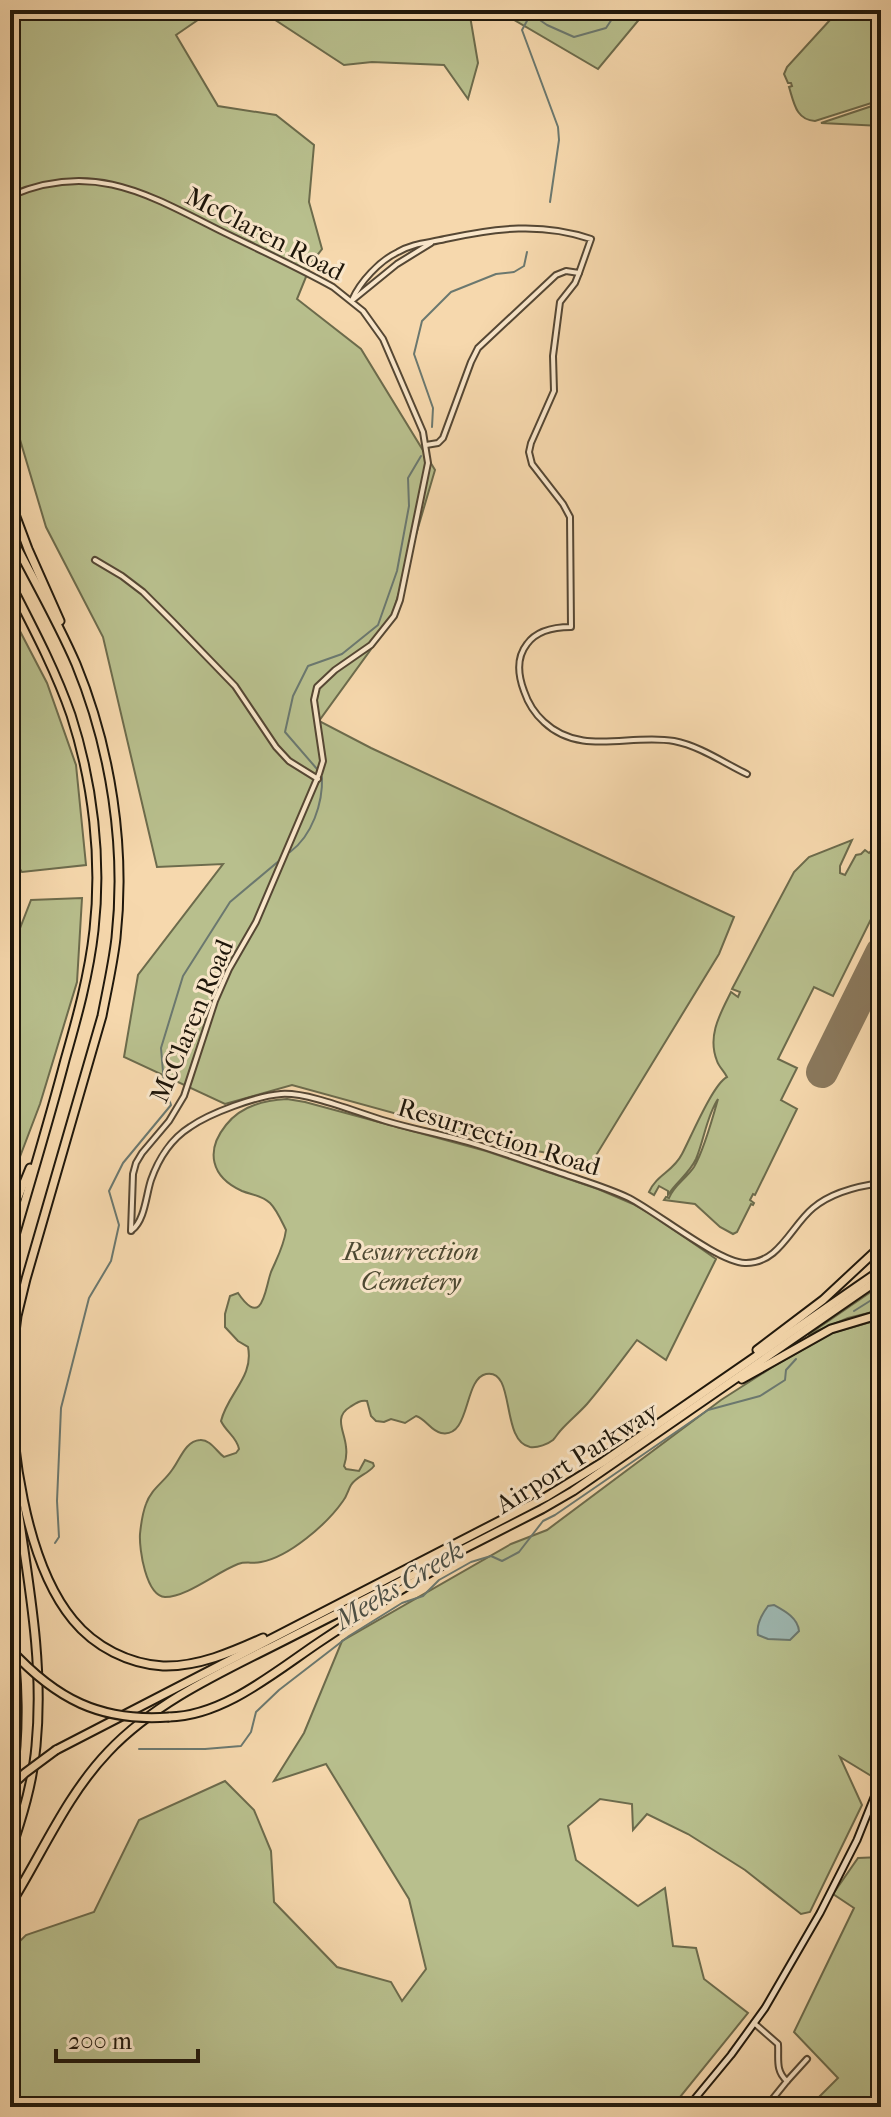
<svg xmlns="http://www.w3.org/2000/svg" width="891" height="2117" viewBox="0 0 891 2117" font-family="'IM FELL French Canon',serif">
  <rect width="100%" height="100%" fill="#f6d8ad"/>
  <filter id="stains"><feTurbulence type="fractalNoise" baseFrequency=".0025" numOctaves="4"/><feColorMatrix values="0 0 0 0 .2 0 0 0 0 .09 0 0 0 0 .02 0 0 0 .5 -.17"/></filter>
  <radialGradient id="worn" r=".72"><stop offset=".6" stop-color="#630" stop-opacity="0"/><stop offset="1" stop-color="#630" stop-opacity=".3"/></radialGradient>
  <g fill="#b8bf8d" stroke="#6c6b4c" stroke-width="2">
    <path d="M10,10H204L208,13L176,35L218,106L276,115L314,145L309,202L322,249L312,262L297,299L361,349L435,470L390,623L319,721L371,748L734,917L719,954L592,1162L517,1147L292,1085L225,1104L124,1057L138,975L223,864L157,867L103,637L46,527L10,406Z"/>
    <path d="M260,10H469L478,63L468,99L444,65L372,62L344,65Z"/>
    <path d="M497,10H647L598,69Z"/>
    <path d="M881,10V100L815,121C796,120 794,103 789,87L792,86L791,83H788L784,74L787,67L830,20Z"/>
    <path d="M881,103V126L821,123Z"/>
    <path d="M10,612L47,683L76,765L86,865L22,872L10,855V677L19,673L10,650Z"/>
    <path d="M852,840L840,866V873L845,875L856,855L861,854L865,850L869,853L871,851V846L881,851V899L833,996L814,987L778,1059L797,1068L781,1100L797,1109L755,1195L753,1194L750,1200L754,1203L753,1205L751,1204L737,1232L733,1234L720,1227L695,1204L664,1200L666,1197L669,1198C674,1185 686,1179 694,1167C703,1152 713,1117 718,1099C707,1115 704,1140 696,1159C689,1174 676,1182 668,1195V1191L659,1186L654,1195L649,1192C657,1174 673,1172 682,1154C691,1137 713,1084 727,1077C724,1071 719,1067 717,1061C707,1036 720,1014 731,992L738,997L740,992L732,989L794,872L809,857Z"/>
    <path d="M82,898L77,982L40,1104L10,1183V954L31,900Z"/>
    <path d="M287,1099L305,1102L486,1151L598,1189L633,1204L654,1216L716,1259L666,1360L637,1340C621,1361 605,1383 587,1404C579,1413 569,1421 561,1430C558,1433 556,1437 553,1440C548,1444 538,1448 530,1447C500,1441 516,1368 486,1374C463,1379 471,1439 441,1433C431,1431 426,1419 416,1416L405,1423L391,1419L384,1422L376,1421L371,1416L367,1401C360,1400 356,1403 350,1407C333,1417 345,1432 346,1447C347,1454 346,1460 344,1466L346,1469L359,1471L365,1460L373,1463L374,1466C368,1474 357,1476 351,1485C348,1490 347,1496 343,1501C327,1524 289,1557 261,1562C253,1564 246,1561 238,1564C217,1572 187,1597 165,1597C146,1596 139,1549 140,1534C141,1524 143,1512 146,1504C151,1489 164,1482 172,1470C180,1460 185,1441 200,1440C210,1439 217,1452 224,1457L236,1453L239,1449C237,1437 226,1432 221,1421C228,1393 254,1377 248,1347L238,1341L225,1327V1314L230,1296L238,1293C263,1330 265,1288 271,1272C277,1258 284,1246 286,1230C282,1222 277,1210 270,1203C261,1195 252,1195 242,1191C211,1177 205,1151 226,1125C240,1107 264,1100 287,1099Z"/>
    <path d="M881,1285V1310L848,1318L808,1335Z"/>
    <path d="M881,1319V1770L878,1780L840,1757L862,1805L810,1912L801,1914L745,1870L688,1834L647,1814L633,1830L632,1804L600,1799L568,1826L576,1860L638,1906L665,1888L673,1946L696,1948L704,1979L748,2013L672,2107H10V1951L26,1935L94,1912L139,1820L225,1781L254,1810L271,1851L274,1902L337,1967L391,1982L402,2001L426,1969L409,1899L326,1764L274,1781L304,1733L342,1641L511,1544L547,1530L721,1400L774,1366L832,1333Z"/>
    <path d="M881,1857V2107H809L838,2078L794,2032L854,1908L833,1894L858,1858Z"/>
  </g>
  <path fill="#9eb8b2" stroke="#6b786f" stroke-width="2" d="M774,1605C785,1611 798,1618 799,1631L790,1640L768,1639L758,1635C756,1625 762,1614 768,1606Z"/>
  <g fill="none" stroke-linecap="round" stroke-linejoin="round">
    <g stroke="#6b786f" stroke-width="2">
      <path d="M550,202L559,140L558,127L522,30L528,19L534,16L547,25L574,37L606,28L618,10"/>
      <path d="M432,427L433,408L414,354L422,321L451,292L496,274L514,272L524,266L527,252"/>
      <path d="M317,769L285,732L293,696L308,666L342,654L378,625L397,571L409,506L408,478L421,456"/>
      <path d="M290,852C312,836 323,803 322,777"/>
      <path d="M854,1311L881,1294"/>
      <path d="M55,1543L59,1537L57,1501L61,1408L89,1298L111,1261L119,1225L109,1191L123,1163L171,1105L164,1084L161,1048L183,976L230,902L280,860"/>
      <path d="M139,1749H205L241,1746L251,1732L256,1712L279,1690L349,1636L402,1603L423,1596L439,1580L471,1562L491,1556L502,1561L519,1552L543,1521L555,1515L708,1410L760,1396L785,1380L786,1370L796,1359"/>
      <path d="M881,2048V2076"/>
      <path d="M857,2107L863,2099L881,2095"/>
    </g>
    <path stroke="#8a785c" stroke-width="32" d="M822,1072L881,953"/>
    <g stroke="#554734" stroke-width="8">
      <g id="street">
        <path d="M10,196C94,160 149,195 223,232C260,250 297,267 333,287L363,311L383,339L423,432L428,463L400,600L394,616L371,645L335,670L317,687L314,700L323,761L319,774L256,922L229,969L215,1001L184,1096L169,1121L142,1153L136,1163L133,1174L131,1231"/>
        <path d="M579,273L575,283L560,302L553,356L554,391L531,443L529,452L532,464L563,504L570,517L571,627C555,627 537,630 527,644C516,658 518,675 524,691C528,703 534,713 544,722C581,757 630,733 674,741C700,746 724,763 747,774"/>
        <path d="M354,299L397,264L431,243"/>
        <path d="M352,300C360,282 379,261 398,252C413,243 429,243 445,239C495,228 542,222 591,239L579,273L566,271L556,275L478,348L471,362L443,438L438,443L426,445"/>
        <path d="M95,560L122,576L143,592L173,622L235,686L276,747L289,761L318,779"/>
        <path d="M132,1230C145,1220 146,1195 151,1180C158,1160 171,1139 190,1127C210,1113 256,1096 281,1094C309,1092 358,1113 386,1121C416,1130 446,1135 475,1144C504,1153 532,1163 561,1173C584,1181 608,1188 629,1198C658,1213 718,1262 745,1263C779,1264 791,1226 813,1208C832,1192 858,1186 881,1183"/>
        <path d="M754,2023L778,2044C779,2058 775,2071 787,2081L766,2107"/>
        <path d="M787,2081L807,2059"/>
      </g>
    </g>
    <g stroke="#1f170b" stroke-width="9">
      <path id="secondary" d="M688,2107L731,2055L765,2008L820,1913L857,1840L881,1780"/>
    </g>
    <g stroke="#1f170b" stroke-width="11">
      <g id="highway">
        <path d="M10,501L28,549L60,621"/>
        <path d="M10,534C32,577 57,620 76,664C111,749 126,847 116,938C113,964 107,990 102,1016L26,1279L17,1316L10,1371"/>
        <path d="M10,583C32,626 55,669 71,715C93,783 102,859 94,930C89,975 77,1018 65,1060C48,1125 28,1189 10,1253"/>
        <path d="M10,1217L30,1168"/>
        <path d="M757,1350L823,1300L881,1246"/>
        <path d="M12,1369C9,1442 25,1562 73,1620C95,1647 129,1664 163,1666C198,1667 232,1652 263,1638"/>
        <path d="M742,1379L831,1329L881,1314"/>
        <path d="M10,1447C20,1546 46,1645 36,1746C33,1782 22,1818 10,1853"/>
        <path d="M10,1615C18,1676 21,1733 10,1794"/>
        <path d="M169,1717C224,1716 276,1671 321,1641C360,1615 399,1590 441,1566"/>
        <path d="M56,1750L546,1497L603,1462L881,1270"/>
        <path d="M10,1905C42,1854 66,1796 108,1752C158,1699 229,1669 293,1636C376,1593 459,1552 542,1509L573,1491L881,1278"/>
      </g>
    </g>
    <use href="#street" stroke="#f9e6ca" stroke-width="4"/>
    <use href="#secondary" stroke="#f9e6ca" stroke-width="5"/>
    <use href="#highway" stroke="#f6d8ad" stroke-width="7"/>
    <g stroke="#1f170b" stroke-width="11" stroke-linecap="butt">
      <g id="highway-bridge">
        <path d="M10,1649C56,1699 100,1722 169,1717"/>
        <path d="M10,1787L25,1773L56,1750"/>
      </g>
    </g>
    <use href="#highway-bridge" stroke="#f6d8ad" stroke-width="7"/>
  </g>
  <g text-anchor="middle" dominant-baseline="central" stroke-width="6" stroke-linejoin="round" paint-order="stroke">
    <g font-size="26" fill="#1f170b" stroke="#f9e6ca">
      <text transform="translate(265 234) rotate(27)">McClaren Road</text>
      <text transform="translate(192 1021) rotate(-67)">McClaren Road</text>
      <text transform="translate(499 1137) rotate(17)">Resurrection Road</text>
      <text transform="translate(577 1458) rotate(-32)">Airport Parkway</text>
    </g>
    <g font-size="26" font-style="italic" fill="#4d4932" stroke="#f9e6ca">
      <text x="411" y="1251">Resurrection<tspan x="411" dy="30">Cemetery</tspan></text>
    </g>
    <g font-size="28" font-style="italic" fill="#4b4f45" stroke="#f9e6ca">
      <text transform="translate(399 1585) rotate(-31)">Meeks Creek</text>
    </g>
  </g>
  <rect width="891" height="2117" fill="none" stroke="#f6d8ad" stroke-width="40"/>
  <rect x="12" y="12" width="867" height="2093" fill="none" stroke="#1f170b" stroke-width="4"/>
  <rect x="20" y="20" width="851" height="2077" fill="none" stroke="#1f170b" stroke-width="2"/>
  <path d="M56 2049v12h142v-12" fill="none" stroke="#1f170b" stroke-width="4"/>
  <text x="68" y="2049" font-size="24" fill="#1f170b" stroke="#f9e6ca" stroke-width="6" paint-order="stroke">200 m</text>
  <rect width="100%" height="100%" filter="url(#stains)"/>
  <rect width="100%" height="100%" fill="url(#worn)"/>
</svg>
